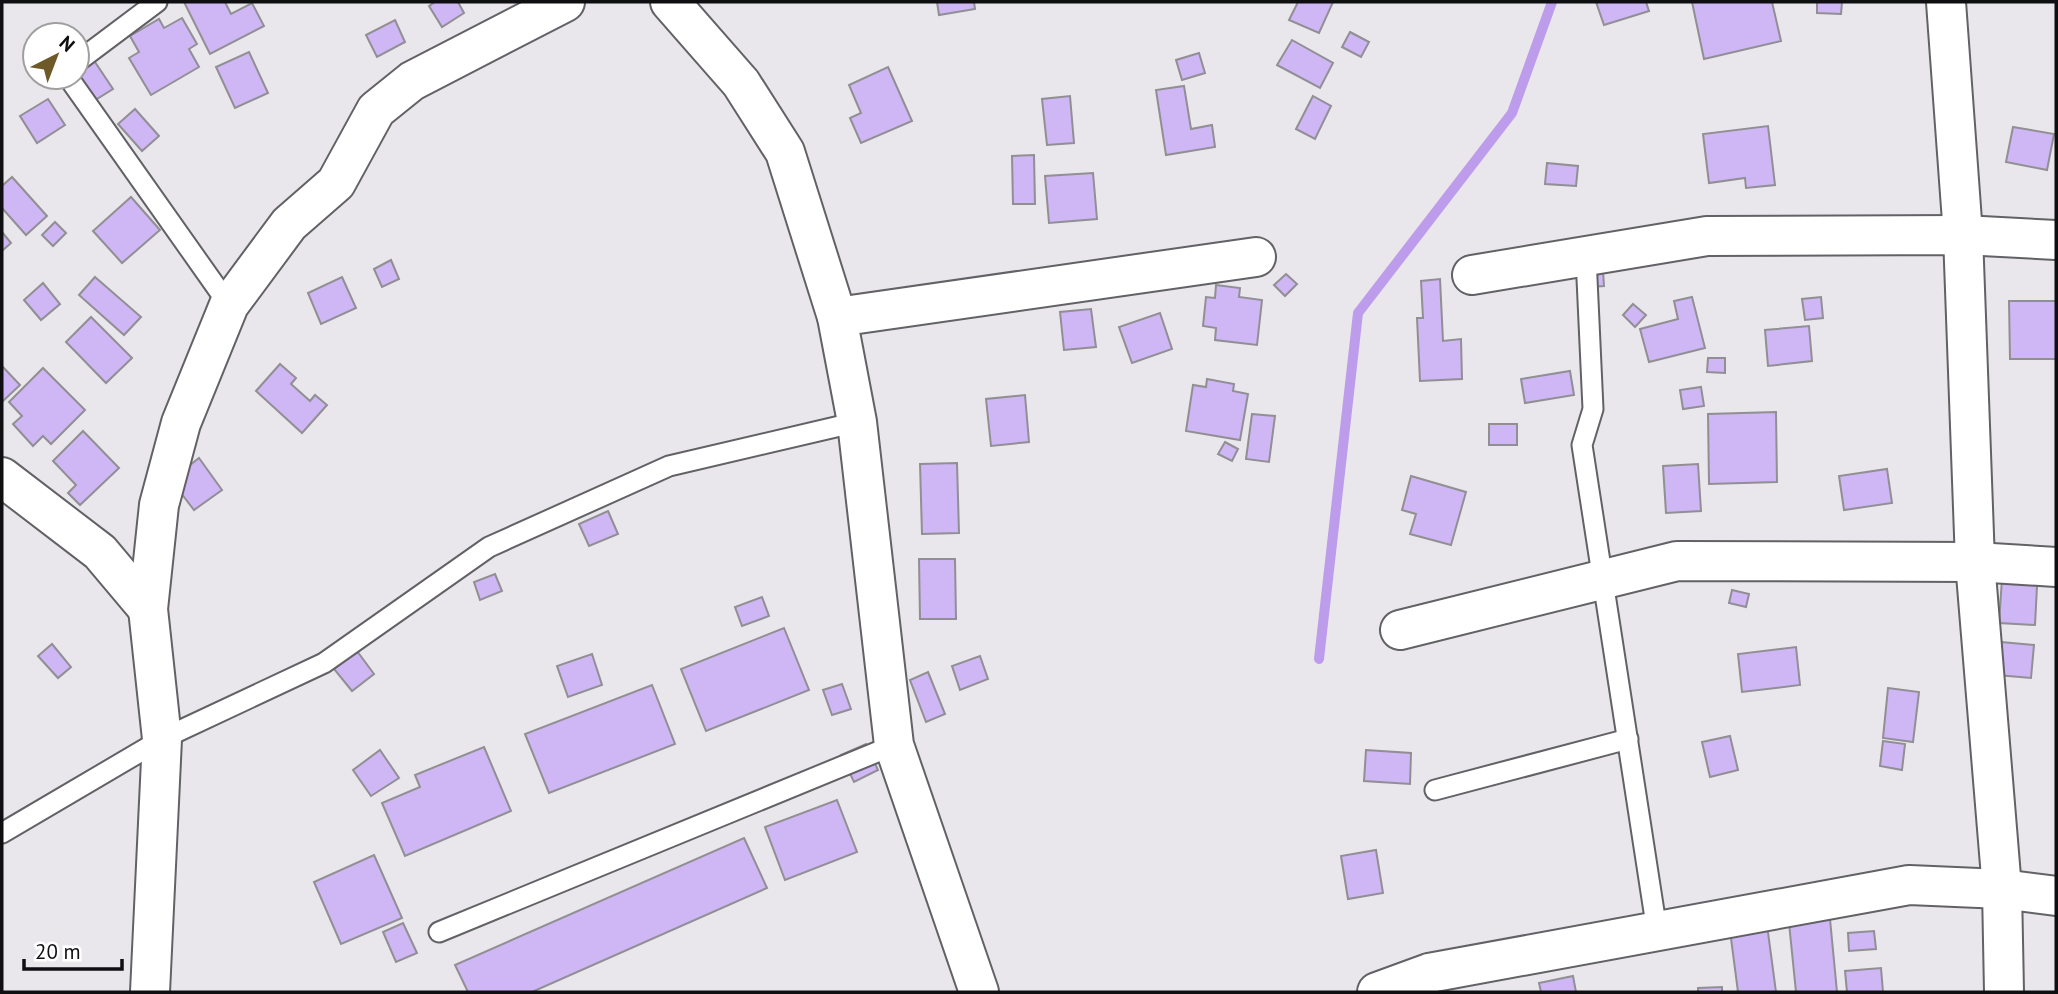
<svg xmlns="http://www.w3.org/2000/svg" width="2058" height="994" viewBox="0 0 2058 994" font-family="'PT Sans',sans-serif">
  <rect width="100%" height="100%" fill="#e9e7ec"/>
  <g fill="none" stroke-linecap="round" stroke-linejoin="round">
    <path stroke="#bd9deb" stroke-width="10" d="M1319,659L1358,313L1512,113L1552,2"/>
  </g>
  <g fill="#cfb6f5" stroke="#908f93" stroke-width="2">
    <path d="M184,2H225L231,14L252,3L264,26L210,54Z"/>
    <path d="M435,2H458L464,13L442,27L429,6Z"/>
    <path d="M937,2H974L975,9L939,15Z"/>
    <path d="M1298,2H1333L1319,33L1289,20Z"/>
    <path d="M1596,2H1646L1649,11L1604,25Z"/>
    <path d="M1692,2H1772L1781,41L1704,59Z"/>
    <path d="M1817,2H1842L1841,14L1817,13Z"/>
    <path d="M182,18L197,44L189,49L199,67L151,95L129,58L139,52L130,36L159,19L164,28Z"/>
    <path d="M395,20L405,42L377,57L366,35Z"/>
    <path d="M1350,32L1369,42L1361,57L1342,47Z"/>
    <path d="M1292,40L1333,63L1320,88L1277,65Z"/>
    <path d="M87,50L113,89L92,102L77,77V57Z"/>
    <path d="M249,52L268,93L235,108L216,67Z"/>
    <path d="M1199,53L1205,73L1182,80L1176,60Z"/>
    <path d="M888,67L912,121L861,143L850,118L861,113L849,85Z"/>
    <path d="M1184,86L1191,129L1212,125L1215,147L1166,155L1156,90Z"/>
    <path d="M1070,96L1074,143L1047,145L1042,99Z"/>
    <path d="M1313,96L1331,106L1315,139L1296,129Z"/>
    <path d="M48,99L65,125L37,143L20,116Z"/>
    <path d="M135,109L159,136L142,151L118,124Z"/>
    <path d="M1768,126L1775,185L1746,188L1745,178L1709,183L1703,134Z"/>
    <path d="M2013,127L2054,134L2047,170L2006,162Z"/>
    <path d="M1034,155L1035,204H1013L1012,156Z"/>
    <path d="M1547,163L1578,166L1576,186L1545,184Z"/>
    <path d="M1093,173L1097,219L1049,223L1045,176Z"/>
    <path d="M12,177L47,216L26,235L2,208V186Z"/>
    <path d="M131,197L160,230L122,263L93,231Z"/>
    <path d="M55,222L66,233L53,246L42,235Z"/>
    <path d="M2,232L11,243L2,251Z"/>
    <path d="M391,260L399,279L382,287L374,269Z"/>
    <path d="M1589,271H1603L1604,286L1590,287Z"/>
    <path d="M1286,274L1297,284L1285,296L1274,285Z"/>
    <path d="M95,277L141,317L124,335L79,295Z"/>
    <path d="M342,277L356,308L321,324L308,293Z"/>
    <path d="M1440,279L1443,341L1461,339L1462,379L1420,381L1417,318H1423L1421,281Z"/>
    <path d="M43,283L60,304L41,320L24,300Z"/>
    <path d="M1216,285L1240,288L1239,297L1262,300L1257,345L1215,340L1216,328L1203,326L1206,297L1215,298Z"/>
    <path d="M1692,297L1705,348L1649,362L1640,329L1678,319L1674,301Z"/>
    <path d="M1821,297L1823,318L1805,320L1802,299Z"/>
    <path d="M2009,301H2056V359H2010Z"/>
    <path d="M1633,304L1646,315L1635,327L1623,315Z"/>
    <path d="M1091,309L1096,347L1064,350L1060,312Z"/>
    <path d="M1160,313L1172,349L1132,363L1119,327Z"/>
    <path d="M91,317L132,358L106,383L66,342Z"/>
    <path d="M1809,326L1812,361L1768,366L1765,330Z"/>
    <path d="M1708,358H1725V373L1707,372Z"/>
    <path d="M280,364L296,378L291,384L310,401L315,395L327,405L302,433L256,391Z"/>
    <path d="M2,366L20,385L2,402Z"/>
    <path d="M43,368L85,410L51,444L43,436L33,446L13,424L22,416L9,402Z"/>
    <path d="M1570,371L1574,395L1525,403L1521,379Z"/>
    <path d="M1207,379L1234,384L1233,391L1248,394L1240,440L1186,431L1193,385L1206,387Z"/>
    <path d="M1701,387L1704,406L1683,409L1680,390Z"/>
    <path d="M1025,395L1029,442L991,446L986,399Z"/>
    <path d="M1776,412L1777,482L1709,484L1708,414Z"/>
    <path d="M1252,414L1275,416L1269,462L1246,459Z"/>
    <rect x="1489" y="424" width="28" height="21"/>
    <path d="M83,431L119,468L80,505L68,493L76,485L53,461Z"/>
    <path d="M1225,442L1238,449L1232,461L1218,454Z"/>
    <path d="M199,458L222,490L194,510L171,480Z"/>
    <path d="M957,463L959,533L922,534L920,464Z"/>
    <path d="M1698,464L1701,511L1666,513L1663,466Z"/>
    <path d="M1887,469L1892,503L1844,510L1839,476Z"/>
    <path d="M1411,476L1466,492L1451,545L1410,534L1416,514L1402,510Z"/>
    <path d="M608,511L618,534L589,546L579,524Z"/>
    <path d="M919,559H955L956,619H920Z"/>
    <path d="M2003,564L2038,567L2035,625L1999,623Z"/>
    <path d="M495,574L502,591L480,600L474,582Z"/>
    <path d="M1732,590L1749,594L1746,607L1729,603Z"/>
    <path d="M762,597L769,616L742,626L735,607Z"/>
    <path d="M784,628L809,690L706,731L681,669Z"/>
    <path d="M2001,642L2034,645L2031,678L1997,675Z"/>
    <path d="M52,644L71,667L58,678L38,656Z"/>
    <path d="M1796,647L1800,685L1742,692L1738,654Z"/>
    <path d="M357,651L374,674L352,691L334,669Z"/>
    <path d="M592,654L602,685L568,697L557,666Z"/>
    <path d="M980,656L988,679L960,690L952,666Z"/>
    <path d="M928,672L945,714L926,722L910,680Z"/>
    <path d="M842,684L851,709L832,715L823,690Z"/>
    <path d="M652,685L675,744L549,793L525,734Z"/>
    <path d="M1888,688L1919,692L1913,742L1883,738Z"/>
    <path d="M1730,736L1738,770L1710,777L1702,742Z"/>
    <path d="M1883,741L1905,744L1902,770L1880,766Z"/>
    <path d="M866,744L878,770L854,782L841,755Z"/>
    <path d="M484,747L511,811L405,856L382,803L420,787L415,775Z"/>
    <path d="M380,750L399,778L371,796L353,770Z"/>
    <path d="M1366,750L1411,753L1410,784L1364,781Z"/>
    <path d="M837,800L857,852L785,880L765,827Z"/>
    <path d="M744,838L767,888L532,992H468L455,965Z"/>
    <path d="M1376,850L1383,893L1348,899L1341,856Z"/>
    <path d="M374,855L402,918L341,944L314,882Z"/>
    <path d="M1763,895L1776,992H1738L1726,900Z"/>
    <path d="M1830,919L1837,992H1796L1789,923Z"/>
    <path d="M403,923L417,953L396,962L383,932Z"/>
    <path d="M1874,931L1876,949L1849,951L1848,933Z"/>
    <path d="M1881,968L1883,992H1847L1845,971Z"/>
    <path d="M1573,976L1576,992H1541L1539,983Z"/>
    <path d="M1722,987V992H1698V988Z"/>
  </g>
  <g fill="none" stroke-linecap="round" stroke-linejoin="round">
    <g stroke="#626165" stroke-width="23">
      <g id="service">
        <path d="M77,62L157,2"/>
        <path d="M68,77L229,305"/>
        <path d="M1586,257L1593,409L1582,445L1657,931"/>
        <path d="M1435,790L1628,739"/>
        <path d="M2,833L162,739L324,663L489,547L669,466L857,422"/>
        <path d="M439,932L894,745"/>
      </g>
    </g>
    <g stroke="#626165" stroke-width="42">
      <g id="minor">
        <path d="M670,2L741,83L785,152L837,317L857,422L894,745L979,992"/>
        <path d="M1946,2L1963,235L1975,562L2002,889L2004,992"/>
        <path d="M1472,275L1707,236L1963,235L2056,240"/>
        <path d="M837,317L1256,257"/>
        <path d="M2,477L100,552L148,609"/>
        <path d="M1400,630L1677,561L1975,562L2056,567"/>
        <path d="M150,992L162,739L148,609L159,505L181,423L229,305L289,224L336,183L376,110L412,81L565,2"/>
        <path d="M1377,992L1429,973L1909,885L2002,889L2056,896"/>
      </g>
    </g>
    <use href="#service" stroke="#fff" stroke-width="19"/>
    <use href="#minor" stroke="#fff" stroke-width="38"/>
  </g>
  <rect width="2058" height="994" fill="none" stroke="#0f0e10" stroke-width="7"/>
  <g transform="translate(56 56) rotate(42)"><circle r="33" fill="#ffffff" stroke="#9f9f9f" stroke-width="2"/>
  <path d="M0-5L12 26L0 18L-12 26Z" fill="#6e5a29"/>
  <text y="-10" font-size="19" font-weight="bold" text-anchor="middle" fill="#0f0e10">N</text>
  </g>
  <path d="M24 959v10h98v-10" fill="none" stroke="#0f0e10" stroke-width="3.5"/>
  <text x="35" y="959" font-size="21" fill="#0f0e10" stroke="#ffffff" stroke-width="5" paint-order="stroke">20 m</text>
</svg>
